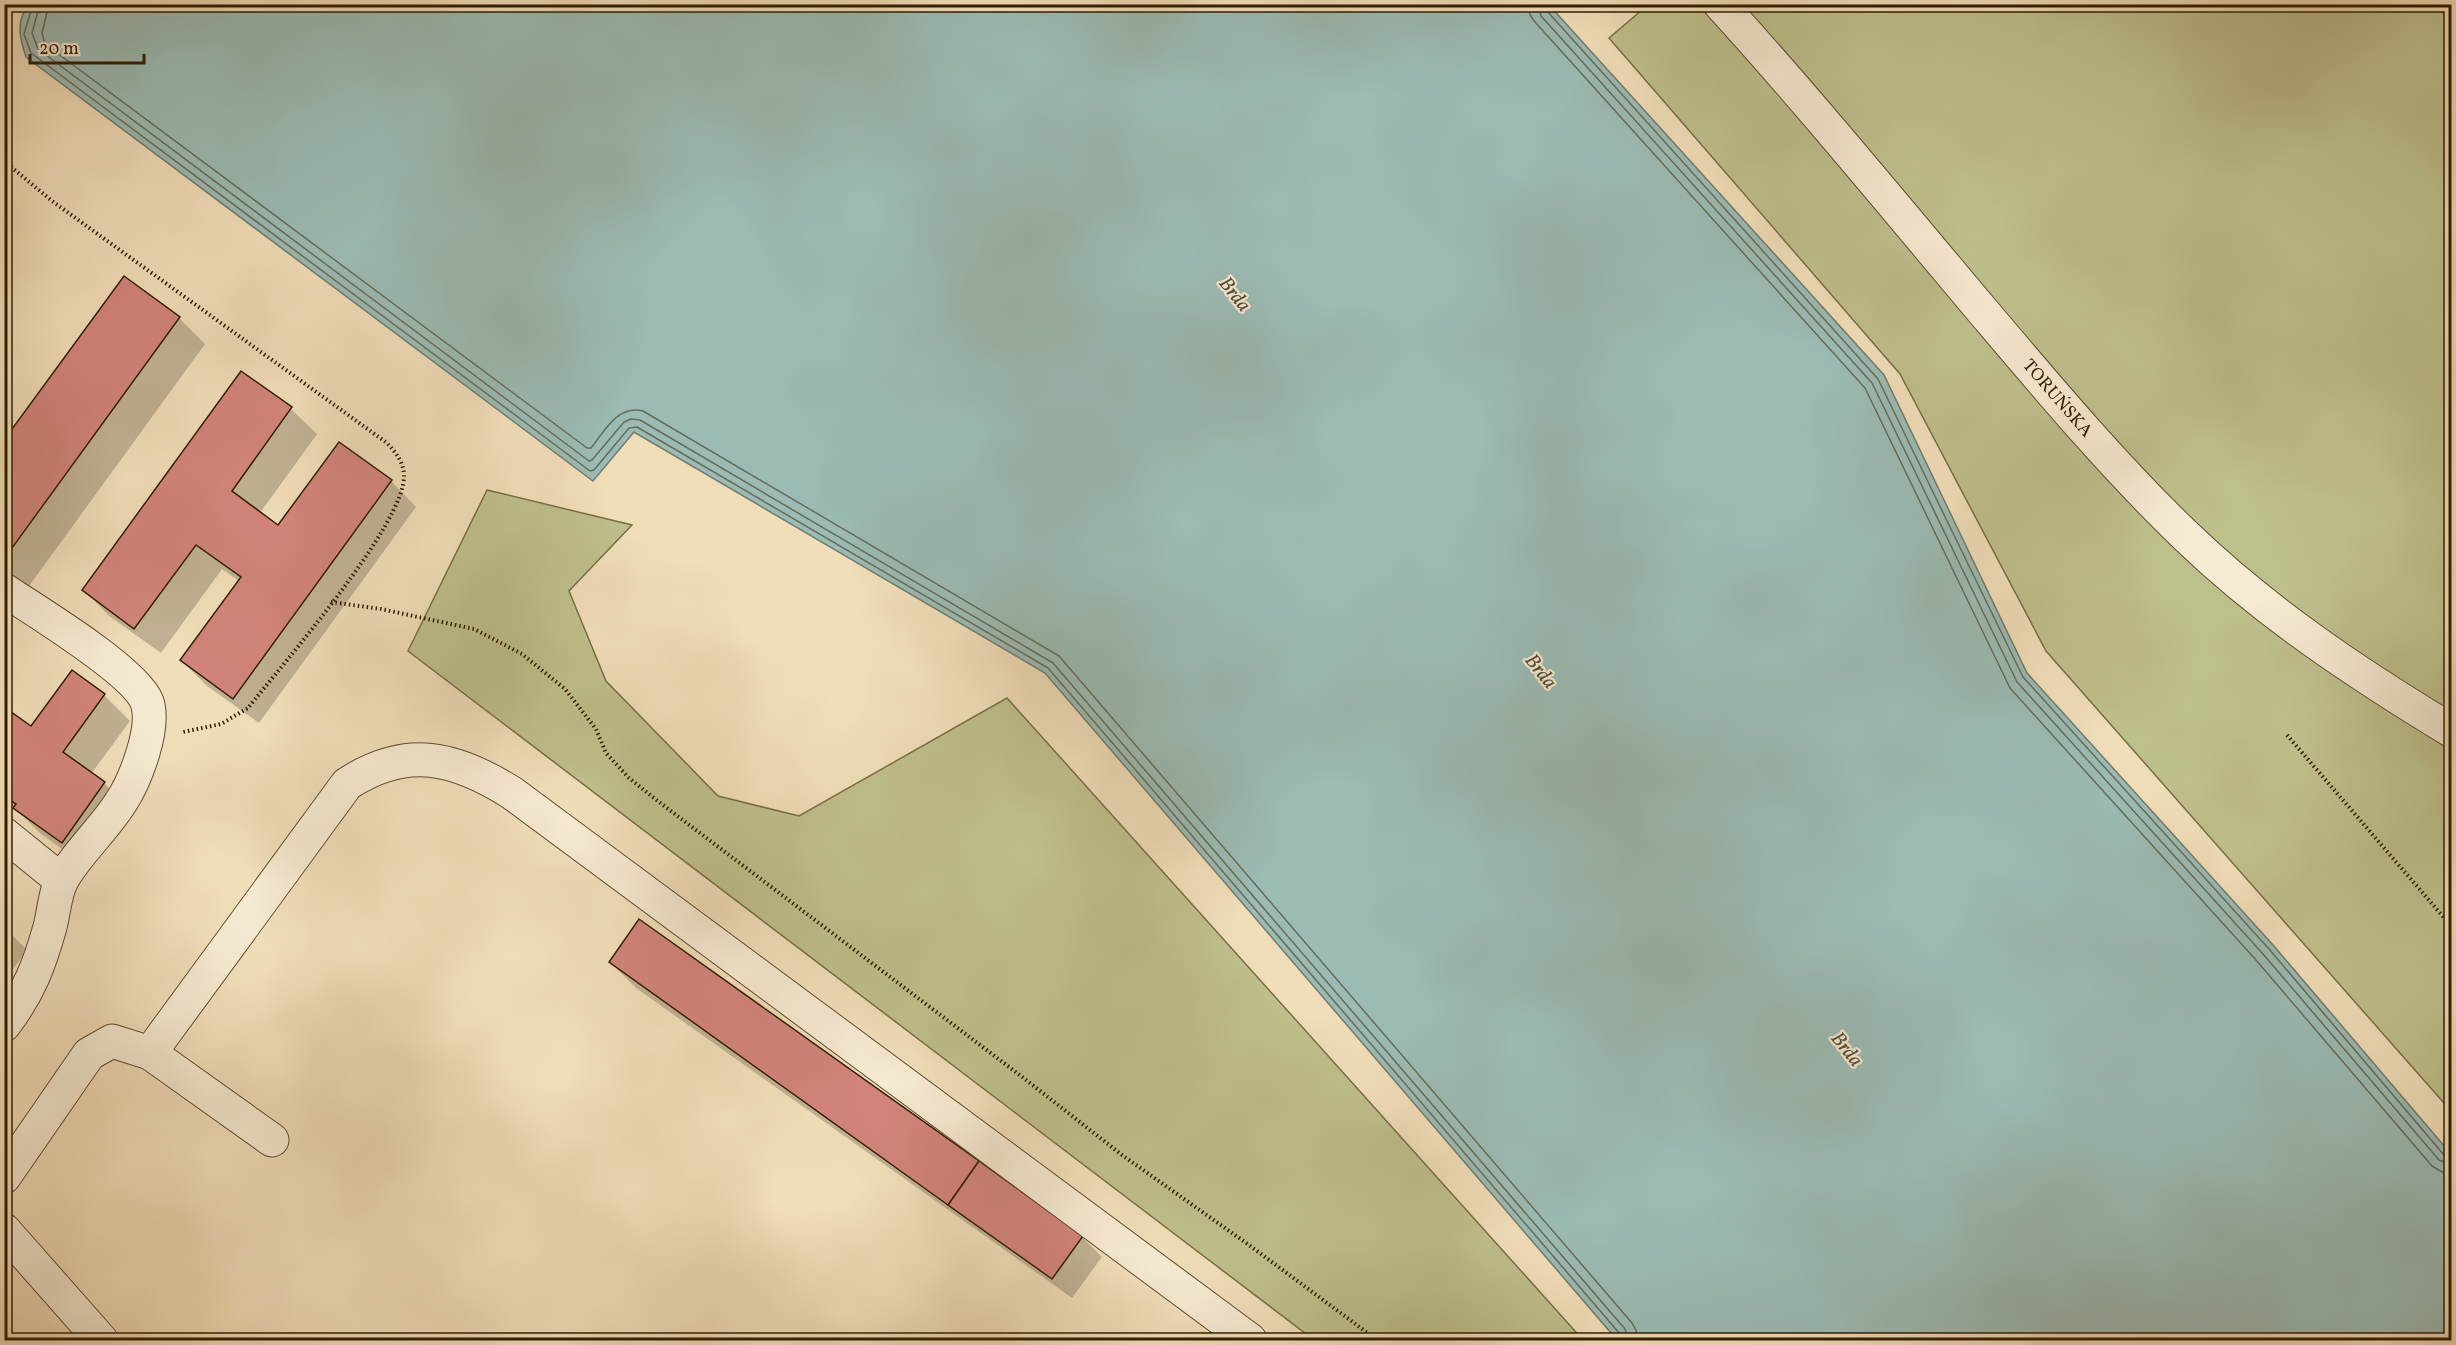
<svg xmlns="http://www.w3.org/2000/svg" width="2456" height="1345" viewBox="0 0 2456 1345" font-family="Vollkorn,serif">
  <rect width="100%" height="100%" fill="#f1deb9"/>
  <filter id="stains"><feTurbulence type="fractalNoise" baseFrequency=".00333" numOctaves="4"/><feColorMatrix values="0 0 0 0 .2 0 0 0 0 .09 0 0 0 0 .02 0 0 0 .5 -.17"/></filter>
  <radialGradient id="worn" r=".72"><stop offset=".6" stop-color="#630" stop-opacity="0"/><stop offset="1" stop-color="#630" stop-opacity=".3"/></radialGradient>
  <g fill="#bec08c" stroke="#786e46" stroke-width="1.5">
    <path d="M1649,4H1877L1883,9L1894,4L2451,5V1111L2046,651L1900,374L1609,38Z"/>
    <path d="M487,490L632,525L569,591L606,681L718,796L799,816L1007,698L1583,1340H1314L408,651Z"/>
  </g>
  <path fill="#9bbbb4" stroke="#717b6c" stroke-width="1.5" d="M29,5H1549L1884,375L2027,673L2273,945L2451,1154V1340H1617L1045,673L634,432L593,481L26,57C20,39 15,20 29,5Z"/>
  <g fill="#0003">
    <path d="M124,278L179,318L205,344L24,593L4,579V443Z"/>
    <path d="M242,373L291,409L317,434L260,513L278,527L391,481L416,507L259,723L207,686L181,660L239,581L222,569L161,653L109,616L84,590Z"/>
    <path d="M72,672L104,695L130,721L91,774L104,783L130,809L88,867L41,834L18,811L4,801V709L31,729Z"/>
    <path d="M4,927L27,950L4,981Z"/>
    <path d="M610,962L1082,1237L1102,1257L1072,1298L636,988Z"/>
  </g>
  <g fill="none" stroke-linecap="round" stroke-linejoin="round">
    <g stroke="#666c5a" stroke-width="1.5">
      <path d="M33,4L24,34L31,53L590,471L594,470L629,428L637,427L1048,668L1620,1334L1621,1340"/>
      <path d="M40,4L32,33L38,49L589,461L592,460L624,422L631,419L640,420L1053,663L1625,1329L1629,1340"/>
      <path d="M49,4L42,33L45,44L587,448H591C604,432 618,404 643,411L1059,656L1632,1323L1636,1330L1638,1340"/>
      <path d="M1529,4L1530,15L1535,22L1865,388L2010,688L2256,960L2432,1166L2442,1172L2452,1174"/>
      <path d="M1538,4L1541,16L1872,383L2017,682L2263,954L2439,1160L2452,1165"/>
      <path d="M1545,4L1547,11L1878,379L2023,677L2269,949L2444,1155L2452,1157"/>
    </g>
  </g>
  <g fill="#d2847c" stroke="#311c00" stroke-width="1.5">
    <path d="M124,276L180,317L4,559V440Z"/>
    <path d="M241,371L292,407L232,491L278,525L339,442L392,480L233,699L180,660L241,577L196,545L134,629L82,590Z"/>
    <path d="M72,670L105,694L63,752L105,782L62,843L13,808L16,804L4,796V707L31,726Z"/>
    <path d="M639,919L979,1161L948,1205L609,962Z"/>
    <path d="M979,1161L1083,1236L1052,1279L948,1205Z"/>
  </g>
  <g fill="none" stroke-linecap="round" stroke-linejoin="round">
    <g stroke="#614c2e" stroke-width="35">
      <g id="minor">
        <path id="s1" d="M1720,4C1810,103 1895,207 1981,309C2047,387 2113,466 2187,537C2266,613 2358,674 2452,731"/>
        <path d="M4,590C36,611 135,671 147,702C156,728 135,781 121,802C104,829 79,851 63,878C55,891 54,912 50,927C39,966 29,992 4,1025"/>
        <path d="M4,834L61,880"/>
        <path d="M150,1053L272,1140"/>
        <path d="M4,1177L89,1054L112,1041L150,1053L347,784C407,745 455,757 512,793L1250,1340"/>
        <path d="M4,1230L101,1340"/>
      </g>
    </g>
    <g stroke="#311c00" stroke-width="4" stroke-dasharray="1.5 3" stroke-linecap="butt">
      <path d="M4,161L52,201L387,443C396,453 403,461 404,475C406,523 282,665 248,708L221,724L183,732"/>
      <path d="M331,602L381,609L474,629L522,654L565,689L596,729L606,753L629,778L659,802L1021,1076L1122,1155L1249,1245L1377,1340"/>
      <path d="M2287,735L2452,927"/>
    </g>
    <use href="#minor" stroke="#f6ead2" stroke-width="33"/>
  </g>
  <g text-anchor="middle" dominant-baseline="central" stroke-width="4.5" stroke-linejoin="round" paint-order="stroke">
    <g font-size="18" fill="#311c00" stroke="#f6ead2">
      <text stroke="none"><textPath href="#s1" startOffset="519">TORUŃSKA</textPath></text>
    </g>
    <g font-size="20" font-style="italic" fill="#514c36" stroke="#f6ead2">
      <text transform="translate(1234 295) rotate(51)">Brda</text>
      <text transform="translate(1540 672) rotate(51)">Brda</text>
      <text transform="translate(1846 1050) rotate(51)">Brda</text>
    </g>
  </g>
  <rect width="2456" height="1345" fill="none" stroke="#f1deb9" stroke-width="24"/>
  <rect x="6" y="6" width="2444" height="1333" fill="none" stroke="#311c00" stroke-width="3"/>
  <rect x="12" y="12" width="2432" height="1321" fill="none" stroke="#311c00" stroke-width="1.5"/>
  <path d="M30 54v9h114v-9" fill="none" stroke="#311c00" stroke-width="3"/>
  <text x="39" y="54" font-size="18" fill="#311c00" stroke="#f6ead2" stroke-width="4.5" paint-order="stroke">20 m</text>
  <rect width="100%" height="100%" filter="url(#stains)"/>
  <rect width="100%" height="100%" fill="url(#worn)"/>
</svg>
